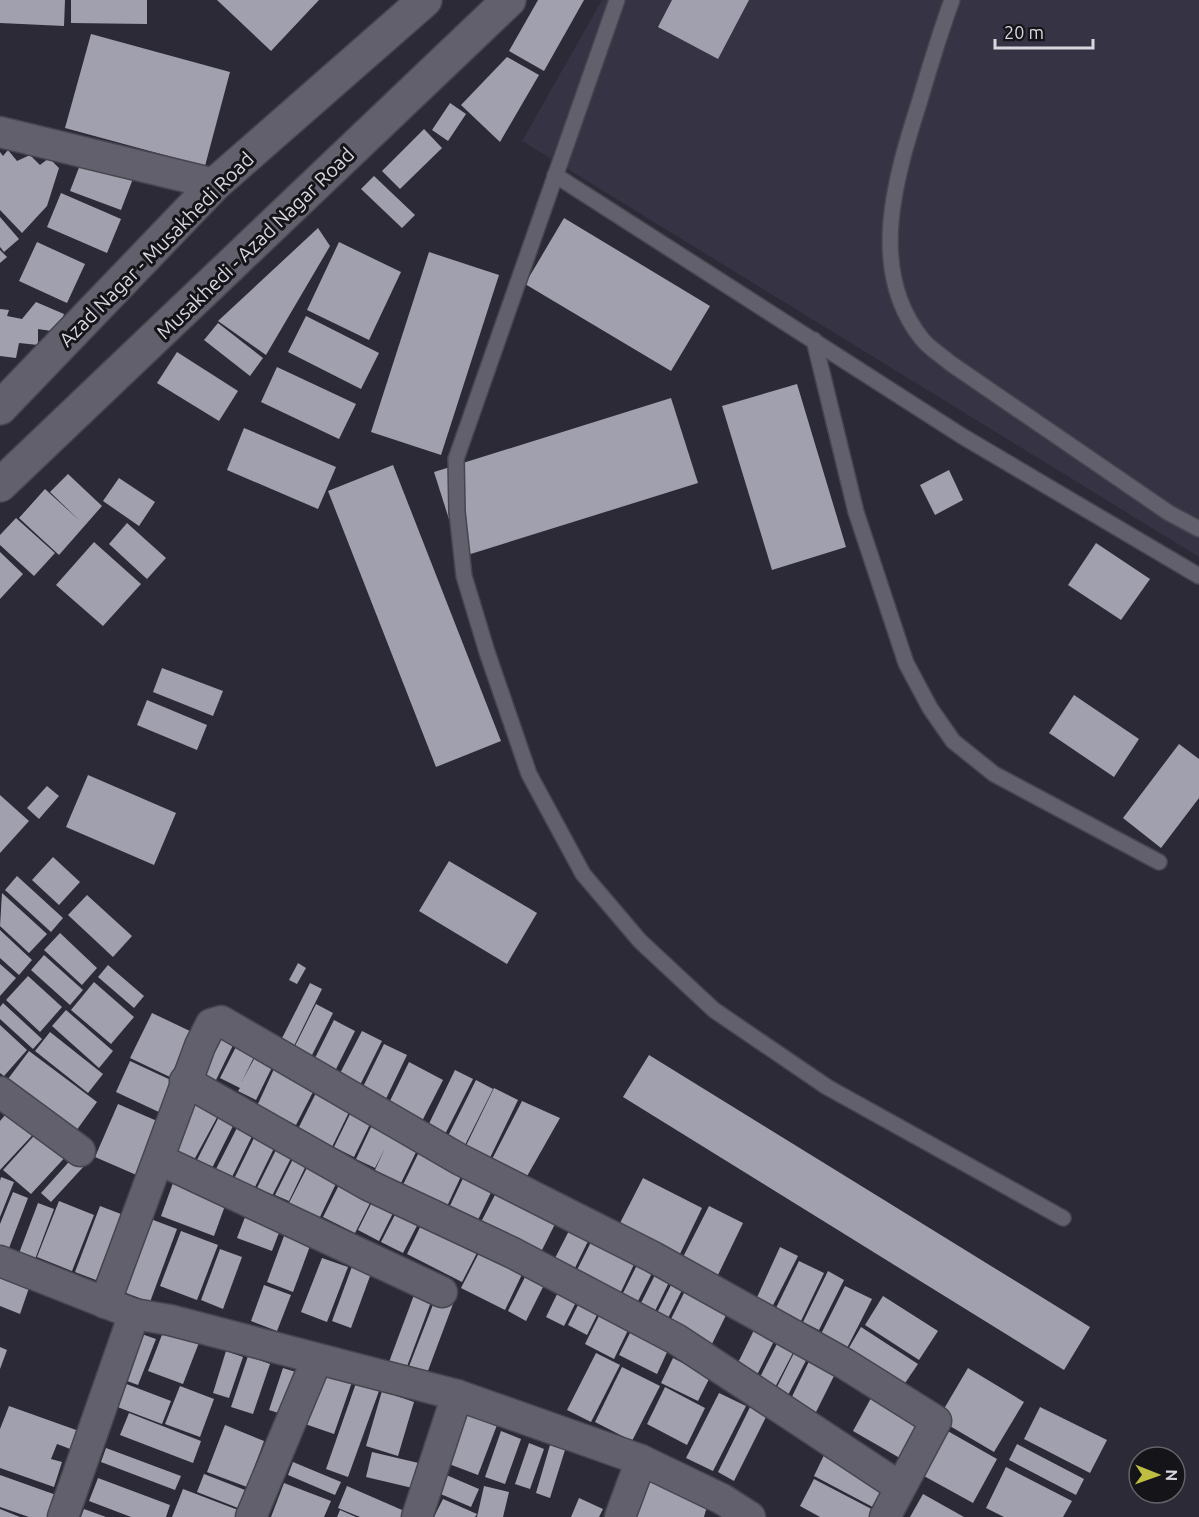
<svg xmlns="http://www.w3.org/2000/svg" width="1199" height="1517" viewBox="0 0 1199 1517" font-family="Ubuntu,sans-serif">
  <rect width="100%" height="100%" fill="#2b2a36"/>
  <path fill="#353344" d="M602,0H1199V557L522,141Z"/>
  <g fill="#a1a0ae">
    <path d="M0,0H65L64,26L0,23Z"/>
    <path d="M71,0H147V24L71,23Z"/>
    <path d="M217,0H319L271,51Z"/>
    <path d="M538,0H584L544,71L509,51Z"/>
    <path d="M672,0H749L718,59L658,27Z"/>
    <path d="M91,34L230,72L205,166L65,128Z"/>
    <path d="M507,57L539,75L500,142L461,105Z"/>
    <path d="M450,103L466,114L448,141L432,130Z"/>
    <path d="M424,129L442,148L400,189L382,171Z"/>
    <path d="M8,150L17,161L30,155L40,165L49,158L59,168L47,206L22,233L0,210V152L3,156Z"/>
    <path d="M83,157L134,176L121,210L70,191Z"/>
    <path d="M374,176L415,215L402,228L361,189Z"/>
    <path d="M61,193L121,219L107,253L47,227Z"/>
    <path d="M0,217L19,239L4,252L0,247Z"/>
    <path d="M564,218L710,306L671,371L525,284Z"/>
    <path d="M318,228L330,246L266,355L218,321Z"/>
    <path d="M37,242L85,264L67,303L19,281Z"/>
    <path d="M339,242L401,272L369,340L307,310Z"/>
    <path d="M0,250L7,257L0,263Z"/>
    <path d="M429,252L499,275L441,455L371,432Z"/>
    <path d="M36,302L64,314L58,332L38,329V345L19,343L16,358L0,356V309L9,310L7,316L22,319Z"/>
    <path d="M306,316L379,353L361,389L288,352Z"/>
    <path d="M218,323L263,358L250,376L204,340Z"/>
    <path d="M177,352L238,391L219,421L157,383Z"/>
    <path d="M277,367L356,404L339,439L261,402Z"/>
    <path d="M797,384L846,547L772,570L722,406Z"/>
    <path d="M671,398L698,483L461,557L434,472Z"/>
    <path d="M244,428L336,467L318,509L227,470Z"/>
    <path d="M393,465L501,741L436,767L328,491Z"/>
    <path d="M949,470L963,500L935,515L920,485Z"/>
    <path d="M68,474L102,506L59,555L19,518L45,489L80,521L50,492Z"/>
    <path d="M119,478L155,502L139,526L103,501Z"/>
    <path d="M16,518L55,553L34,576L0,545V535Z"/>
    <path d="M127,523L166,558L147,579L109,544Z"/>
    <path d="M94,542L141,584L103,626L56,585Z"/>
    <path d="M1096,543L1150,579L1121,620L1068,585Z"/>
    <path d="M0,552L23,574L0,599Z"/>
    <path d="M162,668L223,691L213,716L153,692Z"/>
    <path d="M1074,695L1139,739L1114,777L1049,733Z"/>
    <path d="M147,700L207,725L197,750L137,725Z"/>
    <path d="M1179,744L1199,759V798L1161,848L1123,818Z"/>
    <path d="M88,775L176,813L154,865L66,827Z"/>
    <path d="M47,786L59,796L39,819L27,808Z"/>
    <path d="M0,795L29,821L0,853Z"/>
    <path d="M53,857L80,882L59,905L32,880Z"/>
    <path d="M449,861L537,913L507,964L419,911Z"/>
    <path d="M17,876L63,918L51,932L5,890Z"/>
    <path d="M2,893L47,934L29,953L0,926Z"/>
    <path d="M87,895L132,936L113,957L68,915Z"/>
    <path d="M0,930L32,960L19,975L0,958Z"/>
    <path d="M60,933L97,968L82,985L44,950Z"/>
    <path d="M44,955L83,990L70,1005L31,970Z"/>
    <path d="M298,963L306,968L297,984L289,980Z"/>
    <path d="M0,964L16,978L0,996Z"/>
    <path d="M108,965L144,996L134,1008L98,977Z"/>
    <path d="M28,976L62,1007L40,1032L6,1000Z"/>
    <path d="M94,982L134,1017L111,1044L71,1010Z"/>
    <path d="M310,983L322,989L290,1054L277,1048Z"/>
    <path d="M3,1003L42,1039L33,1049L0,1019V1007Z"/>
    <path d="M316,1004L333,1013L308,1063L291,1054Z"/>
    <path d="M66,1010L113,1051L99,1068L52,1026Z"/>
    <path d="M152,1013L192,1032L170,1077L130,1058Z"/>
    <path d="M334,1020L355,1031L332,1077L311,1066Z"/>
    <path d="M0,1025L27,1050L4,1076L0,1073Z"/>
    <path d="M218,1031L236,1039L215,1082L198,1073Z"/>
    <path d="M362,1031L382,1041L357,1091L336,1081Z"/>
    <path d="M50,1032L103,1074L88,1093L35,1051Z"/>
    <path d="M240,1039L258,1049L242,1081L259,1050L276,1059L256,1100L238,1091L240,1088L220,1078Z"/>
    <path d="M384,1044L407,1055L382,1107L359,1095Z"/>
    <path d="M29,1051L97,1102L76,1131L8,1079Z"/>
    <path d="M649,1055L1090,1327L1064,1370L623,1097Z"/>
    <path d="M130,1061L175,1082L161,1113L116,1092Z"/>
    <path d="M409,1062L443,1080L419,1127L386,1109Z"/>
    <path d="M274,1069L315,1088L296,1125L257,1106Z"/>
    <path d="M455,1070L473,1079L440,1144L423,1136Z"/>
    <path d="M476,1080L493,1089L461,1153L444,1144Z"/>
    <path d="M494,1088L518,1100L486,1166L462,1154Z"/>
    <path d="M317,1091L351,1108L332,1147L298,1129Z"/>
    <path d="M198,1098L221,1110L194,1160L172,1148Z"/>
    <path d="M522,1101L560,1118L522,1185L488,1167Z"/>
    <path d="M118,1104L164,1124L141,1177L95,1157Z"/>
    <path d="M11,1108L39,1128L0,1170V1121Z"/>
    <path d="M223,1109L238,1116L212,1168L197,1160Z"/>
    <path d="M351,1112L371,1122L354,1157L334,1147Z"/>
    <path d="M241,1120L256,1128L231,1179L215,1171Z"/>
    <path d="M42,1127L70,1152L31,1194L3,1170Z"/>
    <path d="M371,1127L418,1148L401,1183L375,1170L385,1148L375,1168L356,1159Z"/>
    <path d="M258,1130L278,1140L254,1189L234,1179Z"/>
    <path d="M280,1142L295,1150L271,1198L256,1190Z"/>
    <path d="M298,1149L311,1155L289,1201L275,1195Z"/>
    <path d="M420,1150L463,1172L443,1215L399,1193Z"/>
    <path d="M76,1154L86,1164L51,1202L41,1193Z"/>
    <path d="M313,1156L342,1171L319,1219L289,1203Z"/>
    <path d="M467,1170L495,1184L475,1226L447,1212Z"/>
    <path d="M345,1173L377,1189L355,1233L323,1217Z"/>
    <path d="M1,1177L14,1182L0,1217V1181Z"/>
    <path d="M643,1178L702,1208L678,1258L618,1227Z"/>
    <path d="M173,1183L226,1203L214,1236L161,1216Z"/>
    <path d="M499,1187L558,1218L540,1254L480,1224Z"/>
    <path d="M13,1192L28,1198L9,1248L0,1245V1224Z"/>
    <path d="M376,1194L397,1205L379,1241L358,1230Z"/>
    <path d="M59,1201L94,1215L72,1271L37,1257Z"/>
    <path d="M38,1203L54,1209L34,1262L18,1256Z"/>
    <path d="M400,1205L422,1216L403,1253L381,1242Z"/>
    <path d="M100,1206L121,1214L96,1280L75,1272Z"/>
    <path d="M709,1206L743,1223L716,1279L681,1261Z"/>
    <path d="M245,1217L280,1230L272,1251L237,1238Z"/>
    <path d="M425,1217L481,1245L462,1282L407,1254Z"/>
    <path d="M148,1218L177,1229L150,1302L121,1291Z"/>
    <path d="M573,1223L592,1233L572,1274L552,1264Z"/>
    <path d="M181,1231L218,1245L197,1300L160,1286Z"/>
    <path d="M595,1234L638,1256L618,1298L574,1276Z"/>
    <path d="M284,1236L310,1246L293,1292L267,1282Z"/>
    <path d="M483,1245L526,1266L505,1310L461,1288Z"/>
    <path d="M780,1247L798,1256L769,1313L754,1304Z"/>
    <path d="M220,1249L242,1257L223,1309L201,1300Z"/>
    <path d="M641,1257L656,1265L633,1311L618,1303Z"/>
    <path d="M322,1258L348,1267L327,1322L301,1312Z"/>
    <path d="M354,1261L373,1268L351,1328L332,1321Z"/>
    <path d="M799,1261L824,1273L800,1323L775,1310Z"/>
    <path d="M659,1267L673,1274L652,1317L638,1309Z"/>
    <path d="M528,1271L547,1279L526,1321L508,1311Z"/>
    <path d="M828,1271L844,1280L819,1330L803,1322Z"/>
    <path d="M675,1277L686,1282L664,1326L653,1321Z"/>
    <path d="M0,1278L29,1288L20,1314L0,1306Z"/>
    <path d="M690,1281L732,1303L708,1352L665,1331Z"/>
    <path d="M264,1285L291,1295L277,1331L251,1321Z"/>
    <path d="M561,1286L579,1296L564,1326L546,1317Z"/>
    <path d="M845,1286L872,1299L845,1352L819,1338Z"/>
    <path d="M417,1287L434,1294L406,1369L389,1362Z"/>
    <path d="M883,1296L938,1331L919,1360L865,1325Z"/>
    <path d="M436,1297L453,1304L426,1376L408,1369Z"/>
    <path d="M581,1299L600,1309L587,1335L568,1325Z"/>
    <path d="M602,1310L631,1324L614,1359L585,1344Z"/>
    <path d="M757,1324L777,1335L752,1385L732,1375Z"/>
    <path d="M165,1327L200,1340L183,1384L148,1371Z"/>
    <path d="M861,1327L918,1364L901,1389L846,1353Z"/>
    <path d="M133,1331L156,1339L138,1385L116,1377Z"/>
    <path d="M631,1331L668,1350L657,1374L619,1355Z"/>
    <path d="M782,1334L798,1343L770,1397L754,1389Z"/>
    <path d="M799,1343L812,1349L787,1397L775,1391Z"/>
    <path d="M0,1347L7,1350L0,1369Z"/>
    <path d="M226,1351L243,1357L229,1398L213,1393Z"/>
    <path d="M814,1351L840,1364L812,1420L787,1407Z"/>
    <path d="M596,1353L620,1365L591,1422L567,1410Z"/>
    <path d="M248,1356L270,1364L253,1414L231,1407Z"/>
    <path d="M673,1358L710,1377L698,1401L661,1383Z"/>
    <path d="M622,1367L660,1386L632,1441L595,1422Z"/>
    <path d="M283,1368L299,1373L285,1415L269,1410Z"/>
    <path d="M968,1368L1024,1402L994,1452L938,1419Z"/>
    <path d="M324,1372L352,1382L334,1434L305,1424Z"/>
    <path d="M116,1380L171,1401L162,1424L107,1403Z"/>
    <path d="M356,1383L379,1391L348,1477L326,1469Z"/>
    <path d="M180,1386L214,1399L200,1437L165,1424Z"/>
    <path d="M665,1387L705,1408L687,1445L647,1424Z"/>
    <path d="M876,1389L929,1418L905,1461L853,1431Z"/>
    <path d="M382,1391L414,1402L398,1456L366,1446Z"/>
    <path d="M719,1393L746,1406L713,1471L686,1458Z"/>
    <path d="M752,1403L769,1411L734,1481L718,1472Z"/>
    <path d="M9,1406L79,1431L73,1450L57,1444L51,1459L62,1462L54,1487L0,1468V1429Z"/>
    <path d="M1040,1407L1107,1440L1090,1473L1024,1439Z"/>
    <path d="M129,1413L201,1441L193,1463L120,1435Z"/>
    <path d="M468,1414L497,1425L478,1475L449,1464Z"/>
    <path d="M225,1425L264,1441L247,1487L207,1472Z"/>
    <path d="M937,1425L997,1459L973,1503L913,1470Z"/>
    <path d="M501,1431L521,1439L505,1484L485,1477Z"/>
    <path d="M529,1443L544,1449L530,1489L515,1484Z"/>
    <path d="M1017,1444L1084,1479L1076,1495L1009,1460Z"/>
    <path d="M550,1445L565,1450L550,1498L536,1493Z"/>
    <path d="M106,1448L181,1476L175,1490L101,1462Z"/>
    <path d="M826,1451L897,1487L884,1513L814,1476Z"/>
    <path d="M372,1452L427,1465L421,1490L366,1477Z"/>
    <path d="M293,1462L341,1482L335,1495L288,1475Z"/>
    <path d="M1006,1467L1072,1501L1063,1517H1004L986,1508Z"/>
    <path d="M204,1474L245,1490L238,1508L197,1492Z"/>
    <path d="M444,1474L479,1489L471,1507L436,1492Z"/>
    <path d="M0,1475L59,1496L51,1517H29L0,1507Z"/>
    <path d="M648,1475L707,1506L704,1517H634Z"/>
    <path d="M98,1478L170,1505L166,1517H131L89,1501Z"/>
    <path d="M814,1479L883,1515L881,1517H820L800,1506Z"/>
    <path d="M284,1483L331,1501L324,1517H271Z"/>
    <path d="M347,1486L409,1513L407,1517H360L338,1508Z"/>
    <path d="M484,1486L509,1492L503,1517H477Z"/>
    <path d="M183,1489L238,1510L236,1517H172Z"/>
    <path d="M923,1494L964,1517H910Z"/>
    <path d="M579,1498L603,1509L599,1517H571Z"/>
    <path d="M443,1499L477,1514L475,1517H434Z"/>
    <path d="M0,1509L20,1517H0Z"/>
    <path d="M84,1509L106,1517H81Z"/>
    <path d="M340,1510L356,1517H337Z"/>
  </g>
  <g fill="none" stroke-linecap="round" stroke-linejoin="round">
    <g stroke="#47464f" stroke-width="18">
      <g id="lane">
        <path d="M617,0L456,459L457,512L464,576L487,652L529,774L583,874L640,941L714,1010L827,1087L1063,1218"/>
        <path d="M952,0C940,33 930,66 920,100C896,176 866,269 922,339C929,348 941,355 950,363L1169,513L1199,529"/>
        <path d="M555,175L962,436L1199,576"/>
        <path d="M814,340L856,512L906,663L930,708L953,741L994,774L1159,862"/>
      </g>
    </g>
    <g stroke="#47464f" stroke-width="33">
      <g id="street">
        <path d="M0,132L215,184"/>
        <path d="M185,1081L368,1185L513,1253L676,1339L900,1487"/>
        <path d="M0,1092L80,1151"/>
        <path d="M160,1160L442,1292"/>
        <path d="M0,1261L134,1314L170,1320L457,1395"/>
        <path d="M105,1303L200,1046L211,1024L221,1021L459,1159L653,1257L845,1364L936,1421L885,1517"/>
        <path d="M63,1517L134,1314"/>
        <path d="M251,1517L317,1359"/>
        <path d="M417,1517L457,1395L641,1460"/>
        <path d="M620,1517L641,1460L722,1499L750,1517"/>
      </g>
    </g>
    <g stroke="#47464f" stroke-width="36">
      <g id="secondary">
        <path d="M0,408L215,184L425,0"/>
        <path d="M0,485L509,0"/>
      </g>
    </g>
    <use href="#lane" stroke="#62606d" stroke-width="15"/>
    <use href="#street" stroke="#62606d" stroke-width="30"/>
    <use href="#secondary" stroke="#62606d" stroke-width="33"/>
  </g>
  <g text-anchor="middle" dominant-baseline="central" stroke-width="6" stroke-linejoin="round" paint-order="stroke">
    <g font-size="20" fill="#d8d7df" stroke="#141419">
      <text transform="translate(255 243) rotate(-44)">Musakhedi - Azad Nagar Road</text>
      <text transform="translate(156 249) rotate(-45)">Azad Nagar - Musakhedi Road</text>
    </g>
  </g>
  <g transform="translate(1157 1475) rotate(91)"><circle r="28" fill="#141419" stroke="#626268" stroke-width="1.5"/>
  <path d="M0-4.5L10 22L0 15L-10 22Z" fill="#bebf42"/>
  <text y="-9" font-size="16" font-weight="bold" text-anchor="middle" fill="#d8d7df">N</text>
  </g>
  <path d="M995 39v9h98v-9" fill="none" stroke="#d8d7df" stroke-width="3"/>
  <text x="1004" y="39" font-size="18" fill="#d8d7df" stroke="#141419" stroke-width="4.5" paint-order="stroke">20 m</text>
</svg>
